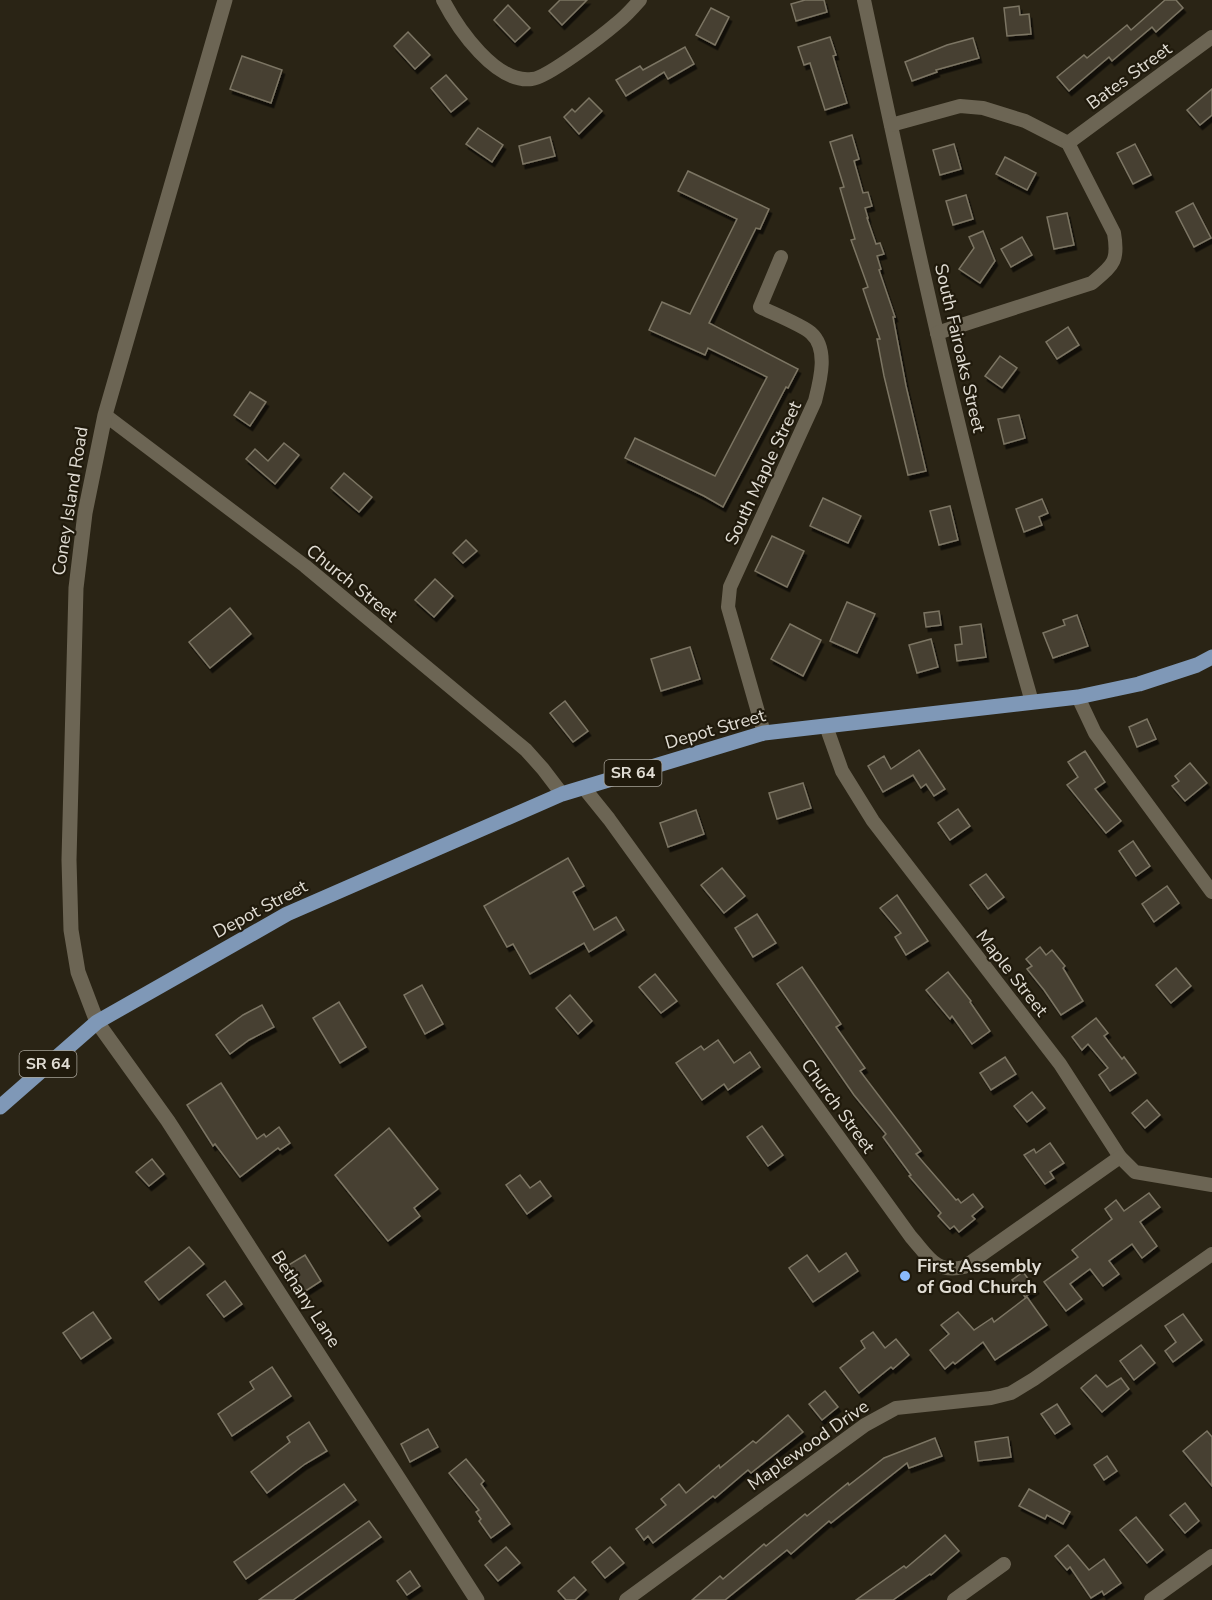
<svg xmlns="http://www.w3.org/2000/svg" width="1212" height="1600" viewBox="0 0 1212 1600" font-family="'Nunito Sans',sans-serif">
  <defs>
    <filter id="shadow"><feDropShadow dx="2.5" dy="4.5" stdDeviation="0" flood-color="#0009"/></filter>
  </defs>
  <rect width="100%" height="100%" fill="#2a2415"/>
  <g fill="#474131" stroke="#7c7564" stroke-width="1.5" filter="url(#shadow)">
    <path d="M560,0H587L562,25L549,11Z"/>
    <path d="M805,0H824L827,12L796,21L791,4Z"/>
    <path d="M1165,0H1176L1183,8L1156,32L1152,27L1112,61L1109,57L1069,91L1057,77L1084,55L1087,58L1127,25L1131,30Z"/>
    <path d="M508,5L530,28L515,42L494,20Z"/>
    <path d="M1019,6L1020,15L1029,14L1031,34L1007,36L1004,8Z"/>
    <path d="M711,8L729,17L715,45L696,35Z"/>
    <path d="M408,32L430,55L415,69L394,46Z"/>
    <path d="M830,37L836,55L833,56L847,103L825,110L810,63L804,65L798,47Z"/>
    <path d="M973,38L979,58L936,70L937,72L912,81L905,62L947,45Z"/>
    <path d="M685,47L694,64L668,79L664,72L626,96L616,80L640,66L643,70Z"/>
    <path d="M242,56L282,70L271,103L230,89Z"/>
    <path d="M446,75L467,99L451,112L431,88Z"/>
    <path d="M1212,89V115L1200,125L1187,110Z"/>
    <path d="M589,98L602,111L579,134L564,117L572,109L575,112Z"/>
    <path d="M478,128L503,145L492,162L466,144Z"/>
    <path d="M852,135L859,159L854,161L863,193L868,192L872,206L865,208L868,218H867L876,244L880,243L884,254L877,256L881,269L879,270L895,317H893L906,386L926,471L908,475L884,376L877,339H880L863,289L868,287L851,240L855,239L840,188L844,187L830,142Z"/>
    <path d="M550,137L555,156L523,164L519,146Z"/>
    <path d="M954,144L961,169L940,175L933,150Z"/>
    <path d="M1135,144L1151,175L1133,184L1117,153Z"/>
    <path d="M1005,157L1036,173L1027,190L996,174Z"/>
    <path d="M688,171L769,209L760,229L756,228L709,323L798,369L788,388L786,387L723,507L704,496L625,458L635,438L715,476L767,377L708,348L705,355L649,330L662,302L690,314L737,219L678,191Z"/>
    <path d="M966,195L973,219L953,225L946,201Z"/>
    <path d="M1193,203L1211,238L1194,247L1176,212Z"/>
    <path d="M1067,213L1074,245L1054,249L1047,217Z"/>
    <path d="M983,231L995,261L980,283L959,269L974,248L969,237Z"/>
    <path d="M1022,237L1032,255L1011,267L1001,249Z"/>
    <path d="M1068,327L1079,345L1057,359L1046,342Z"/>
    <path d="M1000,356L1017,368L1002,388L985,376Z"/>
    <path d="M250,392L266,402L250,426L234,415Z"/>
    <path d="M1019,415L1025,438L1004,444L998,419Z"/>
    <path d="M284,443L299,455L275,484L246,459L255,449L268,461Z"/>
    <path d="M344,473L372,497L359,512L331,488Z"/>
    <path d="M823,498L861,516L848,543L810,526Z"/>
    <path d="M1042,499L1048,513L1039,517L1042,525L1024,532L1016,509Z"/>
    <path d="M950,506L958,540L939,545L930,511Z"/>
    <path d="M772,536L804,551L787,587L755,571Z"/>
    <path d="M466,540L477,551L463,563L453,553Z"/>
    <path d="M435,579L453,596L434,617L415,600Z"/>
    <path d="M847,602L875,614L857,653L830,641Z"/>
    <path d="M230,608L251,634L210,668L189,642Z"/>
    <path d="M939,611L941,625L926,627L924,613Z"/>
    <path d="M1077,615L1088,646L1053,658L1043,633L1065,625L1063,620Z"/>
    <path d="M790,624L821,640L803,676L771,659Z"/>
    <path d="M981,624L986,657L957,661L955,645L962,644L960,627Z"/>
    <path d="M931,639L938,667L917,673L909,645Z"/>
    <path d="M690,647L700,679L661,691L651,659Z"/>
    <path d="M565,701L588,731L573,742L550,713Z"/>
    <path d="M1147,719L1156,739L1137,747L1129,727Z"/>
    <path d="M919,750L945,789L934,796L926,784L921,788L913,775L883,792L868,766L884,756L891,769Z"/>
    <path d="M1085,751L1105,782L1095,789L1121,821L1106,833L1067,785L1078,777L1068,762Z"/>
    <path d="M1190,763L1207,783L1185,801L1172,786L1179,781L1175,776Z"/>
    <path d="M803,783L811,808L777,819L769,793Z"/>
    <path d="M958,809L970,826L950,840L938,823Z"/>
    <path d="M696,810L704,834L668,847L660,823Z"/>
    <path d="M1133,841L1150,866L1136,876L1119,851Z"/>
    <path d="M568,858L584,886L573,892L594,930L616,917L624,930L589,952L584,943L530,974L513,944L507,947L484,906Z"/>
    <path d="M722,868L745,896L724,913L701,885Z"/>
    <path d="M986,874L1004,897L988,909L970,885Z"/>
    <path d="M1167,886L1179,903L1154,922L1142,904Z"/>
    <path d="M897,895L928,941L906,955L895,937L901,933L880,908Z"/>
    <path d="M757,914L776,943L753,957L735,928Z"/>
    <path d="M1040,947L1046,955L1052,950L1065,966L1063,968L1083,1001L1061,1015L1044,990L1027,969L1032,966L1026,959Z"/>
    <path d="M802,967L841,1024L836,1027L865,1068L860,1071L921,1151L916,1154L956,1200L958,1199L961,1203L973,1194L983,1207L972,1216L975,1219L959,1232L954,1226L950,1229L938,1216L941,1213L909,1176L911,1175L883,1137L886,1134L854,1095L777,984Z"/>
    <path d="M1176,968L1191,986L1171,1003L1156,985Z"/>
    <path d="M948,972L971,1001L970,1002L990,1031L972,1044L952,1016L950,1019L926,990Z"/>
    <path d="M655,974L677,1001L661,1013L639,987Z"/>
    <path d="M422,985L443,1024L425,1034L404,995Z"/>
    <path d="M570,995L592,1021L578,1034L556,1008Z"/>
    <path d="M339,1002L366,1047L340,1063L313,1018Z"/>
    <path d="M262,1005L274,1027L249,1040L230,1054L216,1035L243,1015Z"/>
    <path d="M1096,1018L1108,1033L1104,1036L1122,1059L1124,1057L1136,1073L1110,1091L1099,1075L1108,1068L1088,1044L1082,1050L1072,1037Z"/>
    <path d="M718,1040L734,1063L750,1052L760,1067L728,1090L724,1084L702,1100L676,1063L701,1046L704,1050Z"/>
    <path d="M1005,1057L1016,1074L991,1090L980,1073Z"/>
    <path d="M221,1083L257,1139L264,1134L266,1137L279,1127L290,1143L280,1150L278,1148L240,1177L215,1144L213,1146L187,1105Z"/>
    <path d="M1032,1092L1045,1108L1027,1122L1014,1106Z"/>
    <path d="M1147,1100L1160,1115L1145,1128L1132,1113Z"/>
    <path d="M762,1126L783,1155L768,1166L747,1137Z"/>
    <path d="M389,1128L438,1189L414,1208L420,1216L388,1241L335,1175Z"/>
    <path d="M1050,1143L1064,1163L1050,1172L1054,1178L1045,1184L1024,1155L1034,1149L1036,1153Z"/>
    <path d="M152,1159L164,1174L149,1186L136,1172Z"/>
    <path d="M520,1175L530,1188L540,1181L551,1196L527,1214L506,1185Z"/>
    <path d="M1149,1193L1160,1207L1140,1222L1157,1246L1142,1258L1132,1244L1109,1261L1119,1274L1103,1286L1090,1269L1070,1284L1082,1299L1066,1311L1044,1282L1078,1257L1072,1250L1112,1219L1105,1209L1116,1200L1124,1211Z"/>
    <path d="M189,1247L204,1264L159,1300L145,1282Z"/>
    <path d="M846,1253L858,1271L813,1302L789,1268L807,1255L819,1272Z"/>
    <path d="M305,1255L321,1281L304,1292L287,1266Z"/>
    <path d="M1023,1272L1036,1289L1025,1297L1012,1280Z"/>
    <path d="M225,1281L242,1304L224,1317L207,1295Z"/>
    <path d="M1027,1297L1047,1325L995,1360L983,1342L955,1364L953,1362L945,1369L930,1350L949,1334L941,1325L958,1312L974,1330L992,1318L994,1322Z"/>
    <path d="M93,1312L111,1338L81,1359L63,1333Z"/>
    <path d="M1183,1314L1202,1340L1173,1362L1165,1351L1176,1342L1165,1326Z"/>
    <path d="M873,1332L885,1348L896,1339L909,1355L893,1369L891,1367L859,1393L840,1368L865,1348L861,1341Z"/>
    <path d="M1141,1345L1155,1363L1134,1380L1120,1361Z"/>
    <path d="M272,1367L291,1396L232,1436L218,1414L254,1389L250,1382Z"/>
    <path d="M1096,1375L1107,1387L1121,1378L1129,1389L1102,1412L1081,1388Z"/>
    <path d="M825,1391L838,1407L822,1420L809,1404Z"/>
    <path d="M1057,1404L1070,1424L1055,1434L1041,1414Z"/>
    <path d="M788,1415L803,1432L751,1473L748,1470L715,1498L713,1496L653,1543L648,1536L644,1540L636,1529L666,1505L661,1499L679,1484L686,1493L719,1465L720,1468L753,1441L756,1443Z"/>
    <path d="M309,1422L327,1451L305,1464L267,1493L251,1472L290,1442L287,1437Z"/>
    <path d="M428,1429L438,1447L410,1462L401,1444Z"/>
    <path d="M1207,1431L1212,1437V1486L1183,1451Z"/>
    <path d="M1008,1437L1011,1457L978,1461L975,1442Z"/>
    <path d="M935,1438L942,1456L909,1468L907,1463L831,1523L829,1521L791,1554L787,1550L725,1600H692L720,1576L723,1579L764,1544L766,1546L805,1514L807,1516L848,1483L849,1485L884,1458Z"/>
    <path d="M1107,1456L1117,1471L1104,1480L1094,1465Z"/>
    <path d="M466,1459L484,1481L481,1484L510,1524L491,1538L479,1521L481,1519L476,1512L479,1510L449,1473Z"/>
    <path d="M344,1484L356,1500L246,1579L234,1562Z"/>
    <path d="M1029,1489L1070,1512L1063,1524L1047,1515L1045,1519L1019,1506Z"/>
    <path d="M1185,1503L1199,1521L1185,1533L1170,1515Z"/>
    <path d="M1136,1517L1163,1550L1147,1563L1120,1530Z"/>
    <path d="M369,1521L381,1537L293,1600H259Z"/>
    <path d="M945,1535L959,1551L931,1575L930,1574L893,1600H856L904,1566L906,1568Z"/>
    <path d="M1068,1545L1089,1570L1104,1559L1121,1583L1104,1595L1102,1591L1091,1598L1070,1567L1067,1570L1055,1556Z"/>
    <path d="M506,1547L520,1563L498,1581L485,1565Z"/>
    <path d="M610,1547L624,1563L605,1578L592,1562Z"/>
    <path d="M410,1571L420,1586L407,1595L397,1581Z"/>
    <path d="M574,1577L586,1590L575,1600H566L558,1591Z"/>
  </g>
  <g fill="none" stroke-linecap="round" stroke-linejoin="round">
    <g stroke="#6c6554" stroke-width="14">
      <path d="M443,0C458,29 496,84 532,79C547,78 603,35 617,23C625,17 633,8 640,0"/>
      <path d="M864,0C914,235 965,471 1032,702"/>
      <path d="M891,125L960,106L983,108L1025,121L1068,143L1114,233C1119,262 1113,265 1092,283L937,333"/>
      <path d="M1068,143L1212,37"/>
      <path d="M105,415L305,566L526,750L543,769L562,794"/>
      <path d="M1078,697L1095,733L1212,892"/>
      <path d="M826,726L842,771L873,821L1060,1064L1120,1157L1135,1172L1212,1185"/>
      <path d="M764,733L728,607L730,587L815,401C820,381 829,349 811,333C802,325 772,313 760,307L781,257"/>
      <path d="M584,788L609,819L911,1237C928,1256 935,1274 964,1267L1120,1157"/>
      <path d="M626,1600L865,1425L896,1408L991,1398L1011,1393L1034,1379L1212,1254"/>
      <path d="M954,1600L1004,1564"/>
      <path d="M1151,1600L1212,1556"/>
    </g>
    <path stroke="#6c6554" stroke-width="15" d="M225,0L105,415L85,513L76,588L69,860L71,930L78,972L97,1022L168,1121L477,1600"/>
    <path stroke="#7f98b7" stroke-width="15" d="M0,1107L97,1022L287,914L562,794L764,733L1078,697L1139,684L1197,665L1212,657"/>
  </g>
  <circle fill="#89bafc" stroke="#201a0c" stroke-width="2" cx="905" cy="1276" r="6"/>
  <g text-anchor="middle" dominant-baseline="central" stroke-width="4.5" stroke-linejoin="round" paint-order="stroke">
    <g fill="#201a0c" stroke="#a7a298" stroke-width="1.5">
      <rect x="604.5" y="760" width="57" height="26" rx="4.5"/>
      <rect x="19.5" y="1051" width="57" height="26" rx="4.5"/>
    </g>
    <g font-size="16" font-weight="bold" fill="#e1ddd4">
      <text x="633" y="773">SR 64</text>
      <text x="48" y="1064">SR 64</text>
    </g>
    <g font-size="18" fill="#e1ddd4" stroke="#201a0c">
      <text transform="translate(1129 76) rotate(-36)">Bates Street</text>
      <text transform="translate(960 348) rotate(77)">South Fairoaks Street</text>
      <text transform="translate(763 473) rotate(-65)">South Maple Street</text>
      <text transform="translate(70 501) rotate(-81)">Coney Island Road</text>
      <text transform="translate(352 583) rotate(39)">Church Street</text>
      <text transform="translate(715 729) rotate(-16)">Depot Street</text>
      <text transform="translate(260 909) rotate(-28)">Depot Street</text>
      <text transform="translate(1012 973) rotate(52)">Maple Street</text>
      <text transform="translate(838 1106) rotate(54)">Church Street</text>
      <text transform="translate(306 1299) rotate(57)">Bethany Lane</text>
      <text transform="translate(808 1445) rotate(-35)">Maplewood Drive</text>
    </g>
    <g font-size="18" font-weight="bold" fill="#e1ddd4" stroke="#201a0c" text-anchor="start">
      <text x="917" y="1266">First Assembly<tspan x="917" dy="21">of God Church</tspan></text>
    </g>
  </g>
</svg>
